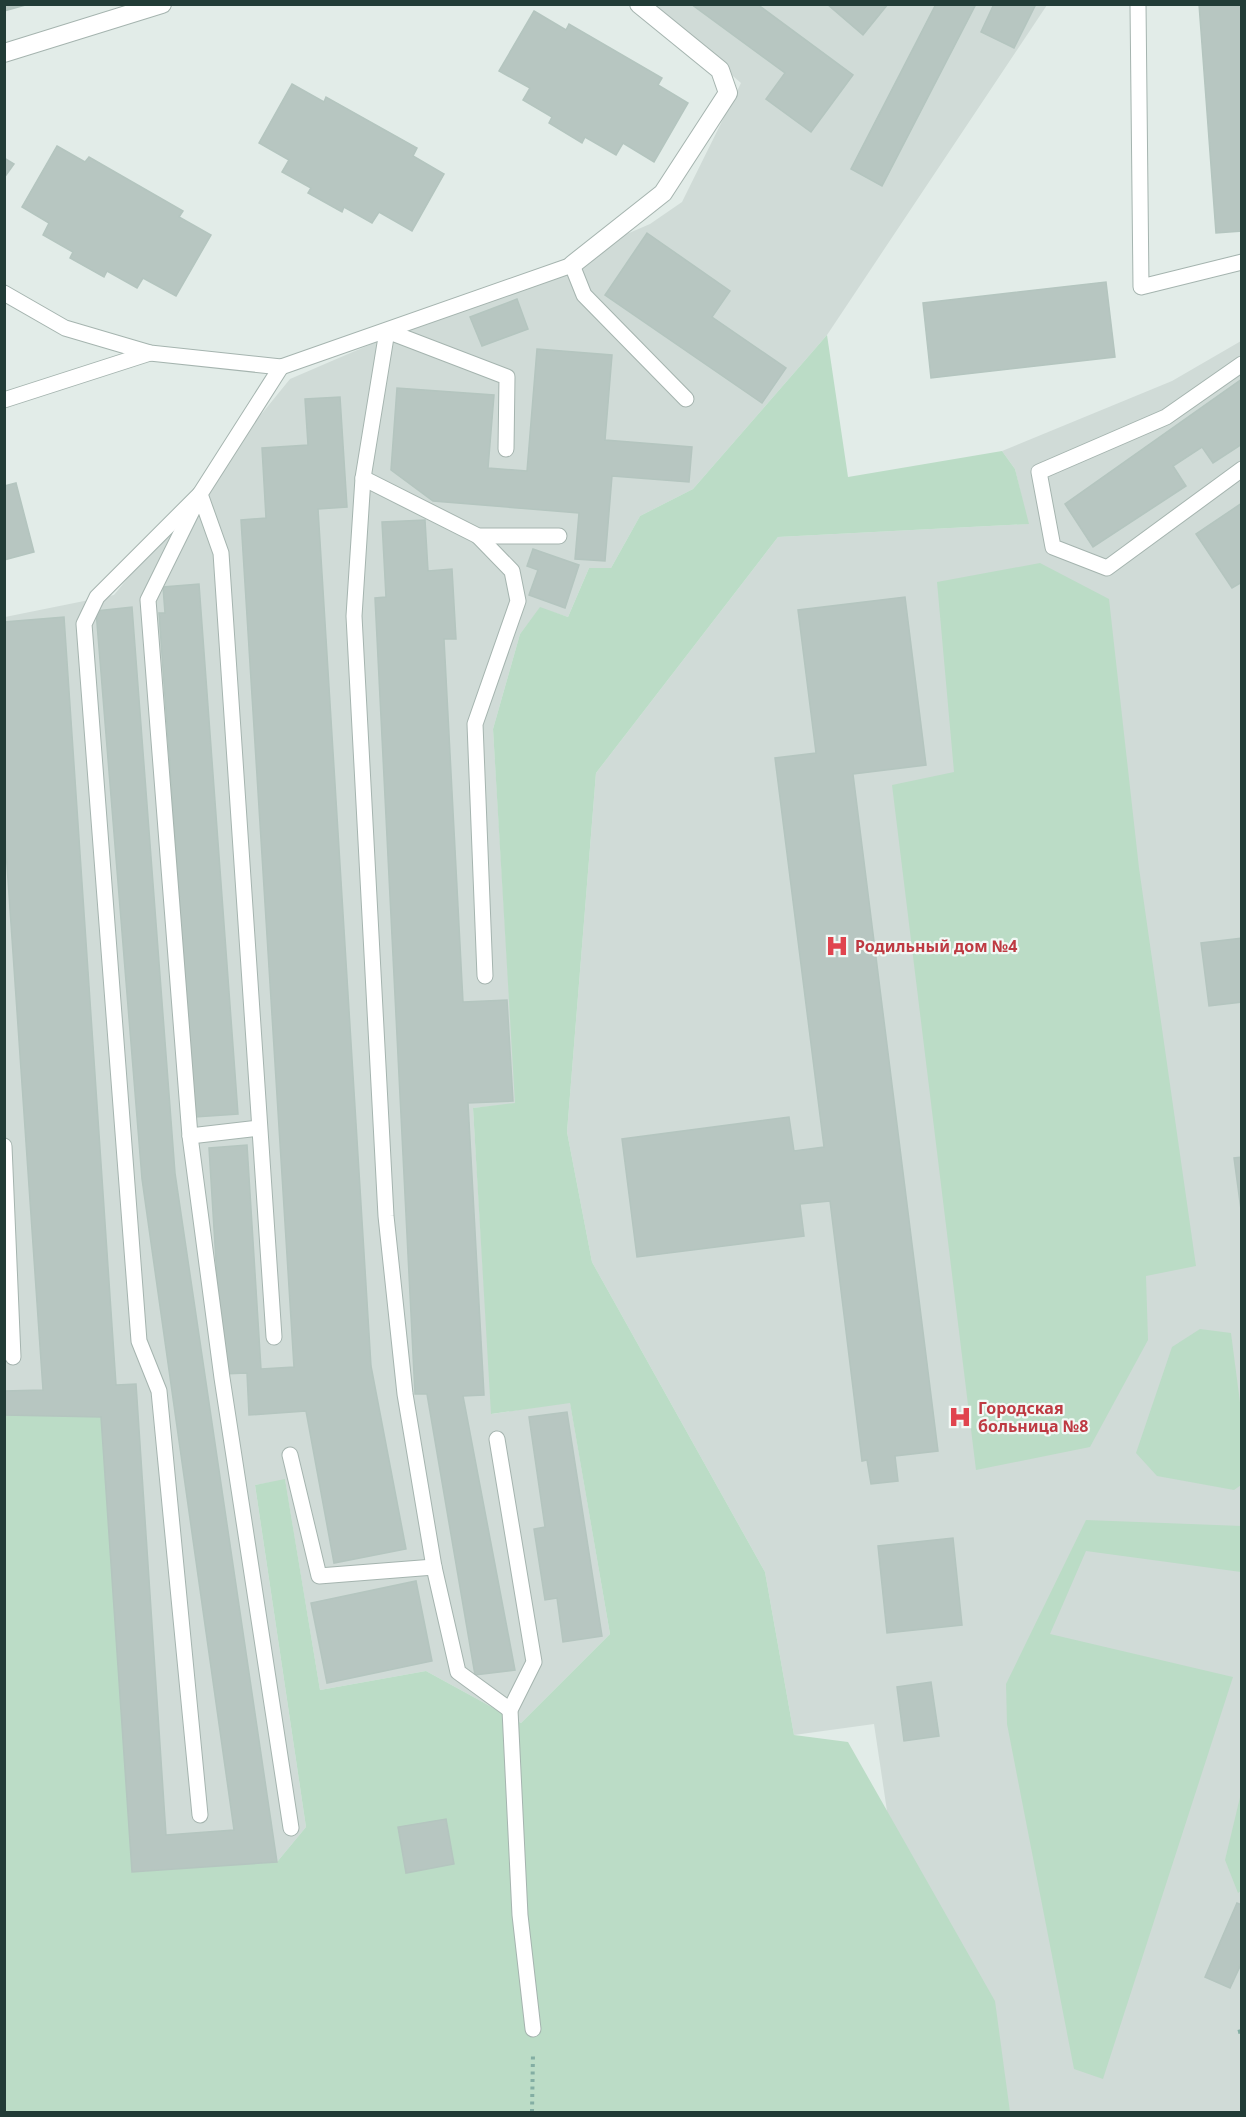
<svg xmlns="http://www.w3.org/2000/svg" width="1246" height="2117" viewBox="0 0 1246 2117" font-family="'Noto Sans',sans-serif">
  <rect width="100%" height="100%" fill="#e2ece8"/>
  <g fill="#d0dbd7">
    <path d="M651,5H1047L827,335L693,489L640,516L611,568H589L568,617L540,608L520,634L493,729L516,1104L473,1108L492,1414L570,1402L610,1634L521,1723L426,1671L320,1690L285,1480L255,1485L306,1827L277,1862L132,1872L101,1417L5,1415V617L114,595L290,379L650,224L682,202L741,83Z"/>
    <path d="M1241,341V2112H932L874,1724L794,1735L765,1572L592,1262L567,1132L596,773L778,537L1028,524L1015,469L1002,451L1172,381Z"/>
  </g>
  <g fill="#bbdcc6">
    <path d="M827,335L848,477L1002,451L1015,469L1029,524L778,537L596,773L567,1132L592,1262L765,1572L794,1735L848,1742L995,2001L1010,2112H5V1415L101,1417L133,1872L277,1862L306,1827L255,1485L285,1479L320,1690L426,1671L521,1723L610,1634L570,1403L491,1414L473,1108L515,1103L493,729L520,634L540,607L568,617L589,568H611L640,516L693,489Z"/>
    <path d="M1040,563L1109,599L1139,868L1196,1266L1146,1276L1148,1340L1090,1447L976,1470L892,785L954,772L937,582Z"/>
    <path d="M1200,1329L1231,1333L1241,1410V1485L1234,1490L1157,1476L1136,1453L1172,1347Z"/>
    <path d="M1086,1520L1242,1526L1241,1572L1086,1551L1050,1634L1233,1677L1103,2079L1074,2069L1007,1724L1006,1684Z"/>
    <path d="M1241,1793L1242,1890L1238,1893L1225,1860Z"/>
  </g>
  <g fill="#b7c6c1" stroke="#b4c5bf" stroke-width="1.5">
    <path d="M4,4H29L4,11Z"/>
    <path d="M691,4H757L853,75L811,132L766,99L785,73Z"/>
    <path d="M827,4H888L863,35Z"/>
    <path d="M936,4H976L882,186L851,169Z"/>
    <path d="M994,4H1036L1014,48L981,32Z"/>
    <path d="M1199,4H1242V231L1216,233Z"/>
    <path d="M534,11L566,30L569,24L662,78L658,85L688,103L654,162L623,143L616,155L585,137L582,143L549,123L552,117L523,100L530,88L499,71Z"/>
    <path d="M292,84L324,102L326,97L417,148L413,156L444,174L412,231L379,212L372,223L344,207L342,212L308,193L311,188L282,172L289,160L259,143Z"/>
    <path d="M57,146L85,162L89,157L183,211L179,217L211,235L176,296L143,278L137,288L107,271L104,277L70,258L73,252L43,235L49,223L22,207Z"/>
    <path d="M4,158L14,164L4,178Z"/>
    <path d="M647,233L730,291L712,317L786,368L762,403L605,295Z"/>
    <path d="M1106,282L1115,357L931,378L923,303Z"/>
    <path d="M517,299L528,329L482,346L470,317Z"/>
    <path d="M537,349L612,355L605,440L692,447L689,482L612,476L605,561L575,559L579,513L433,501L391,470L397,388L494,395L488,468L527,471Z"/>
    <path d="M1242,379V444L1213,463L1202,447L1173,466L1186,486L1093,547L1065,504Z"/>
    <path d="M340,397L347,507L318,509L371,1366L406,1549L334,1563L306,1411L249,1415L247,1373L223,1374L209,1148L247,1145L261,1369L294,1367L241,520L266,518L262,448L308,445L305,399Z"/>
    <path d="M16,483L34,552L4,560V486Z"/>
    <path d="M1242,503V582L1232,588L1196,534Z"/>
    <path d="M425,520L428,571L452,569L456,639H444L463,1002L507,1000L513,1101L468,1103L484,1395L463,1396L515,1670L475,1675L427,1394H415L375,598L386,597L382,522Z"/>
    <path d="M533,549L579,565L565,608L529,595L538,570L527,566Z"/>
    <path d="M199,584L238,1114L195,1117L159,613H165L163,587Z"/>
    <path d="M905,597L926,765L853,774L938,1451L895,1456L898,1481L871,1484L867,1460L862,1461L830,1201L800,1204L804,1236L637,1257L622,1139L789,1117L794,1151L824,1147L775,758L816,753L798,610Z"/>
    <path d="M132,607L175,1173L277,1862L132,1872L101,1417L4,1415V1391L43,1390L4,822V622L64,617L116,1385L136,1384L166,1835L234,1830L142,1179L96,611Z"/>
    <path d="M1242,938V1002L1209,1006L1201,943Z"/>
    <path d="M1242,1157V1217L1234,1158Z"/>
    <path d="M567,1412L602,1636L563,1642L557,1598L545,1600L534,1529L545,1527L529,1417Z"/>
    <path d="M953,1538L962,1625L887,1633L878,1546Z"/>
    <path d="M416,1581L432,1661L327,1683L311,1603Z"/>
    <path d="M931,1682L939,1736L904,1741L897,1687Z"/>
    <path d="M446,1819L454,1864L406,1873L398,1827Z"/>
    <path d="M1237,1903L1242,1905V1962L1230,1988L1205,1977Z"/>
  </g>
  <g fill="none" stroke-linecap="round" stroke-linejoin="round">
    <g stroke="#a5b4af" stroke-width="17">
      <g id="service">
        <path d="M1138,4L1141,287L1242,262"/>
        <path d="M4,293L65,328L150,353L281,367L572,265L584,295L686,399"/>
        <path d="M1242,364L1166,417L1039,472L1053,547L1107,568L1242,469"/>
        <path d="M4,400L150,353"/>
        <path d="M506,449L507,377L387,331L363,478L354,616L386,1216L405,1394L434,1567L458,1672L510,1710"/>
        <path d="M363,478L478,536H559"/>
        <path d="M195,505L148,600L190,1136L222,1378L291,1828"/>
        <path d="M478,536L512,571L518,601L475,724L485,976"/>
        <path d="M190,1136L259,1128"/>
        <path d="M4,1146L13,1357"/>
        <path d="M274,1337L221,553L200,494L281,367"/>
        <path d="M497,1439L534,1662L510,1710L520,1915L533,2029"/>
        <path d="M290,1455L319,1576L434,1567"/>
        <path d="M200,1815L159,1391L139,1341L84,624L97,597L200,494"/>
      </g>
    </g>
    <g stroke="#a5b4af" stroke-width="20">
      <g id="minor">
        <path d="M4,53L162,4"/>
        <path d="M572,265L663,193L728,93L720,70L639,4"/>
      </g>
    </g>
    <g stroke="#83aea3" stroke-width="4" stroke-dasharray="3 4.5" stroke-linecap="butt">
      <path d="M1238,2032L1242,2031"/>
      <path d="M532,2112L533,2054"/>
    </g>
    <use href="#service" stroke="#fff" stroke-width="15"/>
    <use href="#minor" stroke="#fff" stroke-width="18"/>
  </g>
  <defs>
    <g id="hospital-bare" transform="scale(1.8)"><path d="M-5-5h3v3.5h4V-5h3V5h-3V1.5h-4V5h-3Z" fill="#e0444e" stroke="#f2f8f5" stroke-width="2.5" paint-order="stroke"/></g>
  </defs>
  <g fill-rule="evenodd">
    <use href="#hospital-bare" x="837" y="946"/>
    <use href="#hospital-bare" x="960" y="1417"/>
  </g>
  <g text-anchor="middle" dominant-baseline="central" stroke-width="4.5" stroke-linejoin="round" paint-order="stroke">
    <g font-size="16" font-weight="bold" fill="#be3a42" stroke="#f2f8f5" text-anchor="start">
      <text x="855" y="946">Родильный дом №4</text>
      <text x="978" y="1408">Городская<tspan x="978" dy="18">больница №8</tspan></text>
    </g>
  </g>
  <rect width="1246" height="2117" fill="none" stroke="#223c37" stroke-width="12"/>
</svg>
